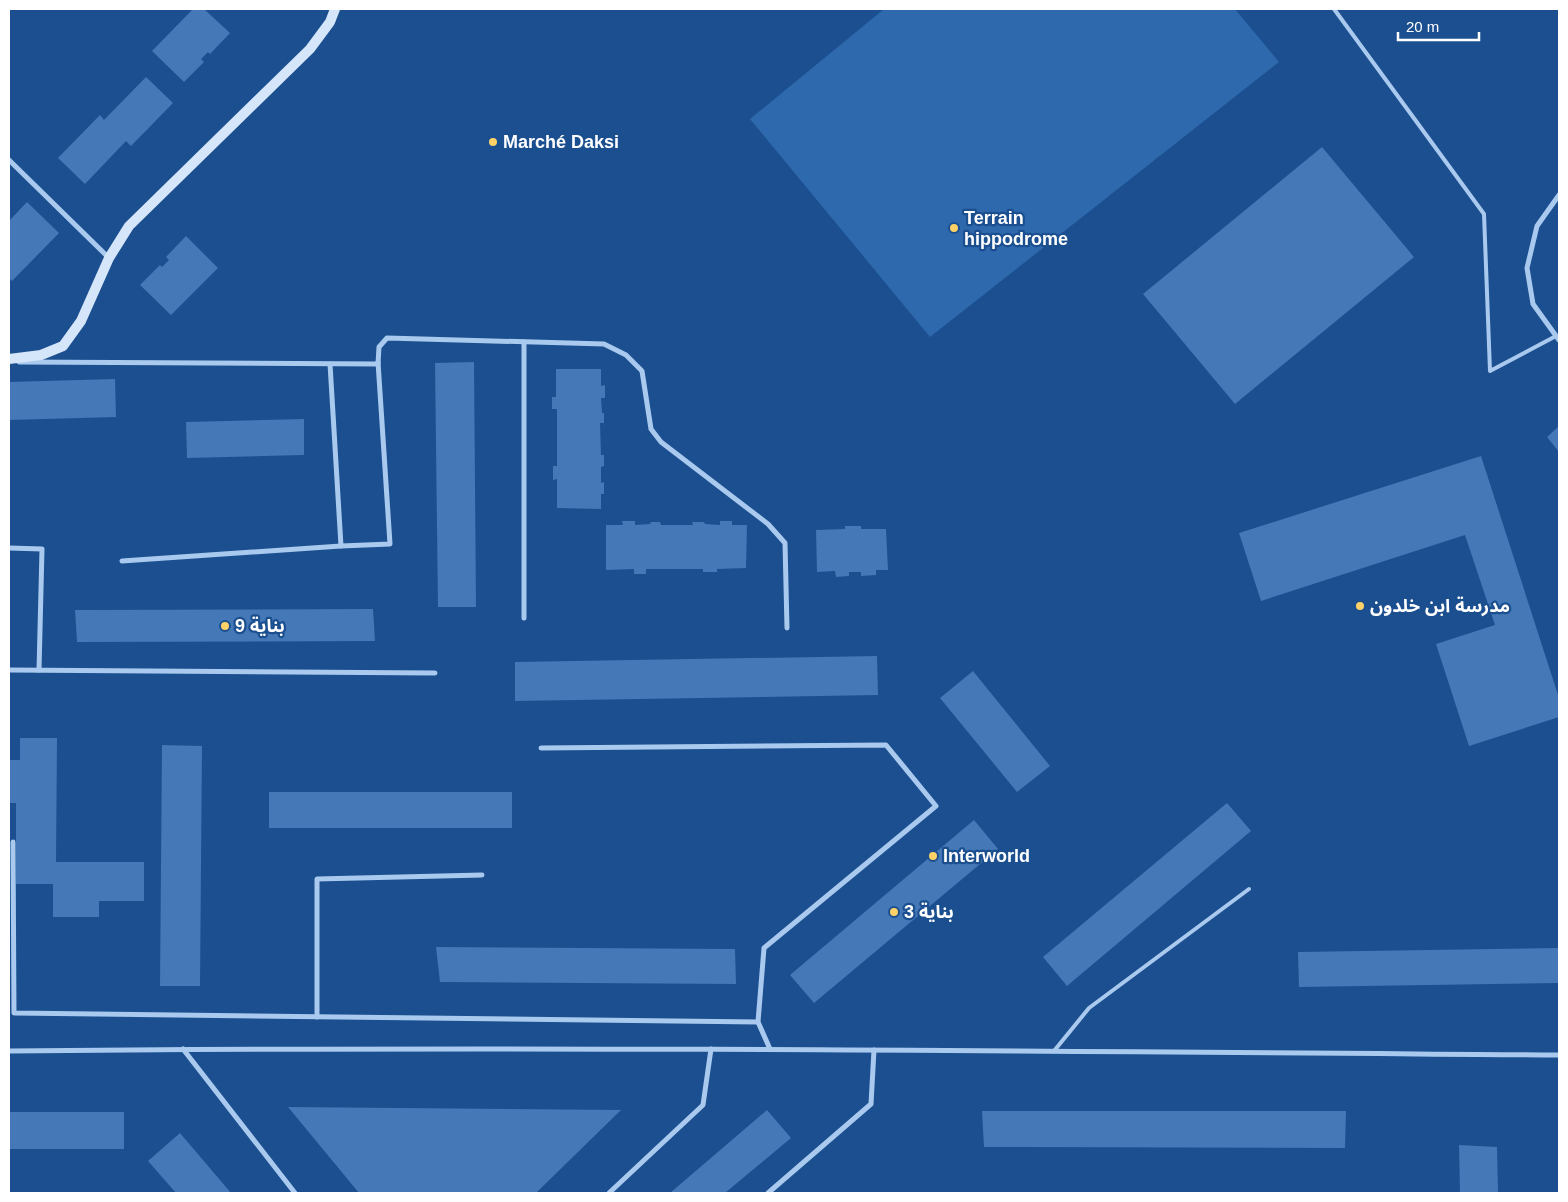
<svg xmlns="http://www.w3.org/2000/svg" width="1568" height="1202" viewBox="0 0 1568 1202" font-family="Arial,'Noto Sans Arabic',sans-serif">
  <rect width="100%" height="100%" fill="#1b4f8f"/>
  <path fill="#2e69ad" d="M884,9H1235L1279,62L930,337L750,119Z"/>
  <g fill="#4478b7">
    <path d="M193,9H204L230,33L210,54L208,52L201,59L204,62L184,82L152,51Z"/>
    <path d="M146,77L173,103L131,146L126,141L85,184L58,158L100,115L104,120Z"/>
    <path d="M1322,147L1414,257L1235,404L1143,294Z"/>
    <path d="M27,202L59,233L12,281L9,278V227L10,225L9,221Z"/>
    <path d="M186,236L218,268L171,315L140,285L160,265L162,267L169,260L166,257Z"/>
    <path d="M474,362L476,607H438L435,363Z"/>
    <path d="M556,369H601V386L605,385V398H601L602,413H604V423H600L601,455H604V466L601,467V483L604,482V494H601V509L557,508V479L553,480V466H557V409H552V397H556Z"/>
    <path d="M115,379L116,417L9,420V382Z"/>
    <path d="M304,419V455L187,458L186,422Z"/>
    <path d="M1559,426V452L1547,437Z"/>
    <path d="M1481,456L1559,698V717L1469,746L1436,644L1495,625L1465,535L1261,601L1239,533Z"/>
    <path d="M622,521H635V525L650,524L651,522H660L661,525H693L692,522H704L705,524L720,525V521H732V525H747L746,568L717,569V572H703V569H646V574H634V569L606,570V525H623Z"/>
    <path d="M845,526H861V529H886L888,570H876V575L861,576V572H849V576L836,577L835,571L817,572L816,530L845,529Z"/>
    <path d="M373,609L375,641L77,642L75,610Z"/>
    <path d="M877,656L878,695L515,701V662Z"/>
    <path d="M973,671L1050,766L1017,792L940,698Z"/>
    <path d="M20,738H57L56,862H144V901H99V917H53V884H16V803H9V760H20Z"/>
    <path d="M162,745L202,746L200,986H160Z"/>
    <rect x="269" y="792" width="243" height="36"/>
    <path d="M1227,803L1251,831L1067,986L1043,957Z"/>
    <path d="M974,820L998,849L814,1003L790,975Z"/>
    <path d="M436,947L735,949L736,984L440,982Z"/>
    <path d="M1559,948V983L1299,987L1298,952Z"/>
    <path d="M288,1107L621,1110L536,1193H359Z"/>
    <path d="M767,1110L791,1138L725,1193H670Z"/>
    <path d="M982,1111H1346L1345,1148L984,1147Z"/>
    <rect x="9" y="1112" width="115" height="37"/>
    <path d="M180,1133L231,1193H176L148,1161Z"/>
    <path d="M1459,1145L1497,1147L1498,1193H1460Z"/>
  </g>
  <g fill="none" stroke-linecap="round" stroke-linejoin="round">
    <g stroke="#a9c9ee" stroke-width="4">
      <path d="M1334,9L1484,214L1490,371L1556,336"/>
      <path d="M1054,1051L1089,1008L1249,889"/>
    </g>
    <g stroke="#a9c9ee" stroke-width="5">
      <path d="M9,160L109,258"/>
      <path d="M1559,195L1537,226L1527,268L1533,304L1559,340"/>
      <path d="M524,342V618"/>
      <path d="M19,362L378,364L379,347L387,338L604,344L626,355L642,371L651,429L661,442L768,524L785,543L787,628"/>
      <path d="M341,546L390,544L378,362"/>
      <path d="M9,548L42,549L39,670"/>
      <path d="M122,561L341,546L330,364"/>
      <path d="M9,670L435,673"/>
      <path d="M541,748L886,745L936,806L764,948L758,1022L770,1049"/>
      <path d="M13,842L14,1013L758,1022"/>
      <path d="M317,1017V879L482,875"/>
      <path d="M183,1049L295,1193"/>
      <path d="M9,1051C526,1046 1042,1051 1559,1055"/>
      <path d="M609,1193L703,1105L711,1049"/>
      <path d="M768,1193L871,1104L874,1050"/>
    </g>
    <path stroke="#d6e6fa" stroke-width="10" d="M9,359L41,355L63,346L81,321L109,258L129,226L310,49L330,22L335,9"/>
  </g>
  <g fill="#ffd166" stroke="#1b4f8f" stroke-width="2">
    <circle cx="493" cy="142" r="5"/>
    <circle cx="954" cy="228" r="5"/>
    <circle cx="1360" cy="606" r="5"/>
    <circle cx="225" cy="626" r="5"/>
    <circle cx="933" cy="856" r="5"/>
    <circle cx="894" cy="912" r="5"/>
  </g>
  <g text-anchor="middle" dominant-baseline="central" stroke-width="4.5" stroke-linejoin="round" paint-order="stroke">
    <g font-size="18" font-weight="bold" fill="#fff" stroke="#1b4f8f" text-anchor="start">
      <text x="503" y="142">Marché Daksi</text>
      <text x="964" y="218">Terrain<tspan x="964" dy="21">hippodrome</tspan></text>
      <text x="1370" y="606">مدرسة ابن خلدون</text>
      <text x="235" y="626">بناية 9</text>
      <text x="943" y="856">Interworld</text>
      <text x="904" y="912">بناية 3</text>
    </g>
  </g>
  <rect width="1568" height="1202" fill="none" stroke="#ffffff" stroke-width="20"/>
  <path d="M1398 32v8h81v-8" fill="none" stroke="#ffffff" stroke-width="2.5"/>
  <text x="1406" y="32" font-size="15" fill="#ffffff" stroke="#1b4f8f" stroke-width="4" paint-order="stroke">20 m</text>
</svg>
